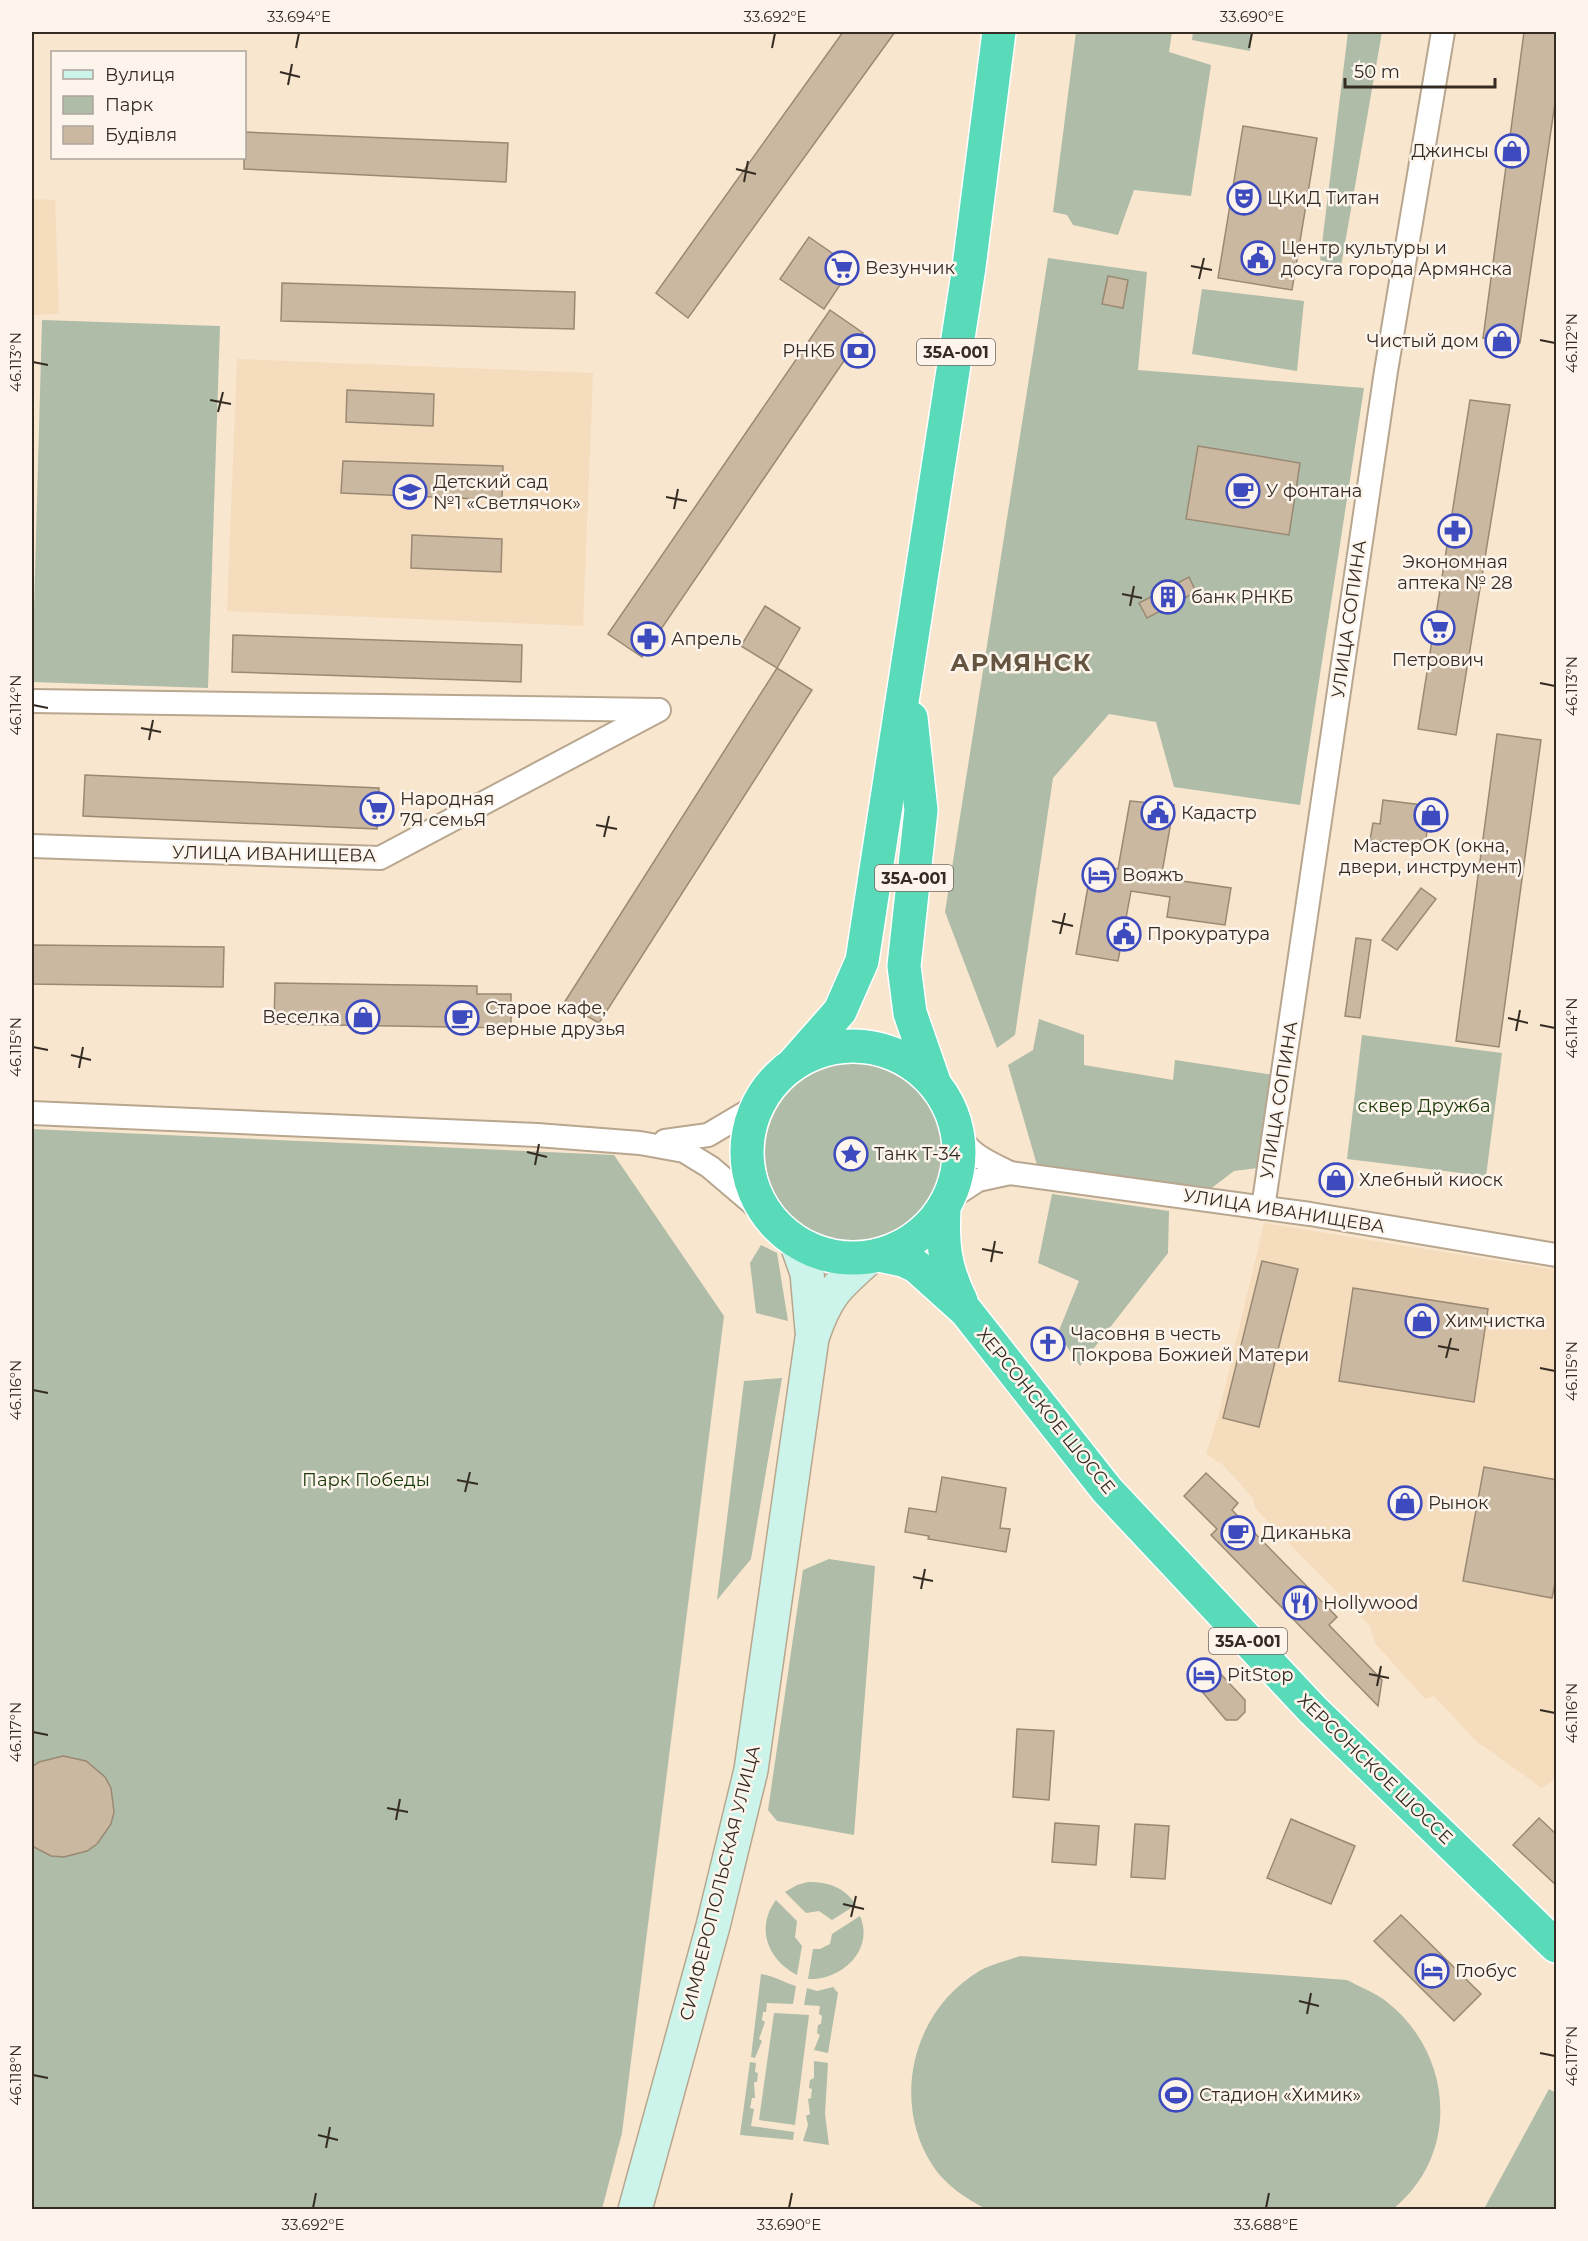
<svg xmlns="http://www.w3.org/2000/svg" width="1588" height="2241" viewBox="0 0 1588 2241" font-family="Montserrat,sans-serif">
  <rect width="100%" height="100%" fill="#f9e6ce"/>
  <g fill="#f4dcbd">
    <path d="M32,199L55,200L59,314L32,315Z"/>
    <path d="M237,359L593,373L583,626L227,611Z"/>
    <path d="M1264,1223L1556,1270V1778L1542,1788L1476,1741L1434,1696L1425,1699L1375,1643L1370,1626L1255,1508L1253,1498L1223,1465L1206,1454L1218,1417Z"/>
  </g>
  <g fill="#aebca8">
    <path d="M1076,32H1172L1169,52L1211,65L1191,196L1134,190L1118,235L1073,225L1067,215L1053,212Z"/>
    <path d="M1193,32H1252L1250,51L1192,40Z"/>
    <path d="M1348,32H1382L1341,266L1320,260Z"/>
    <path d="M1048,258L1147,272L1138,370L1364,388L1300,805L1174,787L1156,722L1109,714L1053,778L1015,1035L997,1048L945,912Z"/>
    <path d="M1202,289L1304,301L1297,371L1192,354Z"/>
    <path d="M42,320L220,326L208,688L32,682Z"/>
    <path d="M1039,1019L1084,1035V1065L1173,1080L1175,1060L1273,1075L1258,1168L1234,1171L1209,1190L1037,1165L1008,1065L1033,1050Z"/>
    <path d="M1362,1035L1502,1053L1486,1176L1347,1159Z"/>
    <circle cx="855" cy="1153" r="90"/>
    <path d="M32,1129L614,1155L724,1316L622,2133L602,2209L32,2210Z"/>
    <path d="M1052,1194L1169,1211L1168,1253L1080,1366L1058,1333L1079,1281L1038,1263Z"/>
    <path d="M761,1245L777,1253L788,1321L756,1313L750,1263Z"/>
    <path d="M782,1378L751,1559L717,1600L744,1381Z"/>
    <path d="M829,1559L875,1566L854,1835L777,1821L768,1810L803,1570Z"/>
    <path d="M808,1882C829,1882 844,1887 856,1905L832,1920L819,1911L806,1913L785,1892L797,1885Z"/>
    <path d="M776,1900L797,1921L795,1937L802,1946L797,1975C768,1960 755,1928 776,1900Z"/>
    <path d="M860,1916C875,1950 841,1981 808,1979L813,1949H820L830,1944L832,1934Z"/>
    <path d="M1020,1956L1347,1980C1360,1987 1376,1993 1387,2002C1454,2055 1460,2155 1393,2209H986C967,2199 945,2185 933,2166C890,2101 913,2009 981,1970C992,1964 1008,1960 1020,1956Z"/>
    <path d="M761,1974C775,1976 783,1982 796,1986L793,2004L767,2003L766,2012H763L762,2020L765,2022L759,2039L762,2041L755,2058L751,2057Z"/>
    <path d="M833,1987L838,1993L828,2053L814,2050L820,2035L817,2033L818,2025L821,2024L822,2016L819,2014L820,2006L804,2005L807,1988L817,1991Z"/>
    <path d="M774,2013L809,2015L795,2125L759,2120Z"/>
    <path d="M814,2061L828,2063L825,2114L829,2145L803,2141L808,2125L806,2116L810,2114L808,2099L811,2098L812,2089L809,2088L810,2080L814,2078Z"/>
    <path d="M750,2062L756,2063L755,2072L758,2073L757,2082H754L755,2098H752L750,2108L754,2109L751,2126L794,2132L793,2140L740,2135Z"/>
    <path d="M1549,2089L1556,2093V2209H1484Z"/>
  </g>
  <g fill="#cbb8a1" stroke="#9a8973" stroke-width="1.5">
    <path d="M843,32H895L688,318L656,293Z"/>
    <path d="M1524,32H1557V89L1520,343L1483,338Z"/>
    <path d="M1243,126L1317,138L1292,290L1218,278Z"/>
    <path d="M244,132L508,143L506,182L244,169Z"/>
    <path d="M809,237L852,267L824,309L780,279Z"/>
    <path d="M1108,276L1128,280L1123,308L1102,304Z"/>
    <path d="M282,283L575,292L574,329L281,321Z"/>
    <path d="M830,310L863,333L642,657L608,634Z"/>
    <path d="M347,390L434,394L433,426L346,422Z"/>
    <path d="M1470,400L1510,405L1456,735L1418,729Z"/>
    <path d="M1198,446L1300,463L1289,535L1186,519Z"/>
    <path d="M343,461L503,466L502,500L341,493Z"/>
    <path d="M412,535L502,539L501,572L411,568Z"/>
    <path d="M1189,577L1196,592L1147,618L1139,603Z"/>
    <path d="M765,606L800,628L777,668L741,646Z"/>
    <path d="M233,635L522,645L521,682L232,672Z"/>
    <path d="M777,668L812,690L599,1023L564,1003Z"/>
    <path d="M1497,734L1541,740L1499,1047L1456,1041Z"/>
    <path d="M85,775L379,788L377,829L83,816Z"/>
    <path d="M1383,800L1446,808L1444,824L1428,822L1425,848L1370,840L1373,823L1380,824Z"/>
    <path d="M1130,801L1174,805L1161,878L1231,888L1225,925L1167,917L1170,897L1131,891L1118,961L1076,954L1092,864L1118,869Z"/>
    <path d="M1421,888L1436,899L1397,950L1382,940Z"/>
    <path d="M1356,938L1371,940L1360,1018L1345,1016Z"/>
    <path d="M32,945L224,947L223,987L32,984Z"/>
    <path d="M275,983L477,986V994H511V1028L274,1024Z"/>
    <path d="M1262,1261L1298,1269L1259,1427L1223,1418Z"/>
    <path d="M1353,1288L1488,1309L1474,1402L1339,1381Z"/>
    <path d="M1484,1467L1557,1480V1574L1552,1598L1463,1581Z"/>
    <path d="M1206,1473L1238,1503L1232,1510L1337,1617L1329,1625L1382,1680L1378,1706L1211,1535L1217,1529L1184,1496Z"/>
    <path d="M942,1477L1006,1488L1000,1528L1010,1529L1006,1552L928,1539L929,1536L905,1532L909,1508L936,1512Z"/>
    <path d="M1205,1667L1216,1669L1245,1700V1712L1237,1720H1226L1194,1682L1196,1674Z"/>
    <path d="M1017,1729L1054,1731L1049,1800L1013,1797Z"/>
    <path d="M63,1756L86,1761L105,1777L111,1788L114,1812L111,1824L97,1844L87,1851L64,1857L51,1856L32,1846V1767L39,1762Z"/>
    <path d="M1539,1818L1557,1835V1886L1513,1845Z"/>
    <path d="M1291,1819L1355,1846L1331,1904L1267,1878Z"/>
    <path d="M1055,1823L1099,1826L1096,1865L1052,1862Z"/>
    <path d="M1135,1824L1169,1826L1165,1879L1131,1877Z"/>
    <path d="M1401,1915L1481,1994L1454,2021L1374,1941Z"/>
  </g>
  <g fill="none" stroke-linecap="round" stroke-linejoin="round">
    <g stroke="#b8a68f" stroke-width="26">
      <g id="street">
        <path d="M32,701L658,710"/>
        <path d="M32,846L380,858L659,710"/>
        <path d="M32,1113L537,1135L640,1143L684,1151L710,1167L770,1218"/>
        <path d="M958,1133C969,1155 988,1162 1010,1173L1310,1214L1556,1255"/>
        <path d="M665,1141L708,1135L757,1106"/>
        <path d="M949,1199L978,1180L1010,1173"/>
        <path d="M1263,1208L1386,371L1443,32"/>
      </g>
    </g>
    <g stroke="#b8a68f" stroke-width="36">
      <g id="secondary">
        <path d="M796,1242L807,1273L812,1330"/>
        <path d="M635,2210L713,1926L751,1770L812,1338C826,1295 837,1286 870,1257"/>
      </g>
    </g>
    <g stroke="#fff" stroke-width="36">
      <g id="highway">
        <path d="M911,718L921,810L904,966L910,1013L934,1082"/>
        <circle cx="853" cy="1152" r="106"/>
        <path d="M795,1062L840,1011L862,961L969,267L999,32"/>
        <path d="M944,1209C942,1246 945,1268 961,1301"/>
        <path d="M879,1255L903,1260L916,1266L966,1311L1107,1490L1313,1710L1556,1946"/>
      </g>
    </g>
    <use href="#street" stroke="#fff" stroke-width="22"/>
    <use href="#secondary" stroke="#cdf4ea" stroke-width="33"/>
    <use href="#highway" stroke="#59dab8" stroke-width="33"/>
  </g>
  <path fill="none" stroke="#342c23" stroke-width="2" d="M296,48L299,33M772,48L775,33M1249,48L1252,33M280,72L300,77M288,85L292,64M736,169L756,174M744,182L748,161M1191,266L1212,270M1199,279L1204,258M1540,340L1555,343M33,362L48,365M210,400L231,404M218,412L223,392M666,497L687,501M674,509L678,489M1122,594L1142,598M1130,606L1134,586M1540,683L1555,686M33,705L48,708M141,728L161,732M149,740L153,720M596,825L617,829M604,837L609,816M1052,921L1073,926M1060,934L1065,913M1508,1018L1528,1023M1540,1025L1555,1028M1516,1031L1520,1010M33,1047L48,1050M71,1055L91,1060M79,1068L83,1047M527,1152L547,1157M535,1165L539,1144M982,1249L1003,1253M991,1262L995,1241M1438,1346L1459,1350M1446,1358L1451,1338M1540,1368L1555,1371M33,1390L48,1393M457,1480L478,1484M465,1492L470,1472M913,1577L933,1581M921,1589L925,1569M1369,1674L1389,1678M1377,1686L1381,1666M1540,1710L1555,1713M33,1732L48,1735M387,1808L408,1812M396,1820L400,1799M843,1904L864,1909M851,1917L856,1896M1299,2001L1319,2006M1307,2014L1311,1993M1540,2053L1555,2056M33,2075L48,2078M318,2135L338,2140M326,2148L330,2127M313,2208L316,2193M789,2208L792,2193M1266,2208L1269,2193"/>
  <defs>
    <g id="shop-ring" transform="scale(1.725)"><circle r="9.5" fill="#fdf5ec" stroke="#3d4bbf" stroke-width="1.5"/><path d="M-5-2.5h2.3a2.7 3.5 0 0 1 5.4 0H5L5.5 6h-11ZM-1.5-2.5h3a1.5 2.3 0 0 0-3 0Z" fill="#3d4bbf"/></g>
    <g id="theatre-ring" transform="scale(1.725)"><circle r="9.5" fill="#fdf5ec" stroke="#3d4bbf" stroke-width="1.5"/><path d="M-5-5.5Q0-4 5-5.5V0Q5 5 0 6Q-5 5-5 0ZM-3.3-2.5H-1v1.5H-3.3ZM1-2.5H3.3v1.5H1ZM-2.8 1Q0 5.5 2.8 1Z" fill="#3d4bbf"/></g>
    <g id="civic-ring" transform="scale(1.725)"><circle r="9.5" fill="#fdf5ec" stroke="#3d4bbf" stroke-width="1.5"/><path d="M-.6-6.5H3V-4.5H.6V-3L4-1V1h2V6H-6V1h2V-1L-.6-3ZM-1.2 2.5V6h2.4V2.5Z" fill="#3d4bbf"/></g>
    <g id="supermarket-ring" transform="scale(1.725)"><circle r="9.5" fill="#fdf5ec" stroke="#3d4bbf" stroke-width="1.5"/><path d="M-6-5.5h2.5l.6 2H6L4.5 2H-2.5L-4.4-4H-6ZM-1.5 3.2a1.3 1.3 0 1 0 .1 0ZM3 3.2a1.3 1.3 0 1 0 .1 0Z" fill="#3d4bbf"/></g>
    <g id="bank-ring" transform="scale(1.725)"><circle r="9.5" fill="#fdf5ec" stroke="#3d4bbf" stroke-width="1.5"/><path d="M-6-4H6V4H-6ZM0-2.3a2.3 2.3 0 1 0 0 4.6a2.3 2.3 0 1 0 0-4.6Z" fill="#3d4bbf"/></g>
    <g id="cafe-ring" transform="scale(1.725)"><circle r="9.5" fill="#fdf5ec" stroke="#3d4bbf" stroke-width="1.5"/><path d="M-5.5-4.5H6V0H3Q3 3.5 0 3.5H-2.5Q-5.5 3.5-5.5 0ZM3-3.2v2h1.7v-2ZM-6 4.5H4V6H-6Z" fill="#3d4bbf"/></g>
    <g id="school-ring" transform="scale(1.725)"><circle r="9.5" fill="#fdf5ec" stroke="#3d4bbf" stroke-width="1.5"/><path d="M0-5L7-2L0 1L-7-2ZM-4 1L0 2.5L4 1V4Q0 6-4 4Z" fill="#3d4bbf"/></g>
    <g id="pharmacy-ring" transform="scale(1.725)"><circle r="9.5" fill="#fdf5ec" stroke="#3d4bbf" stroke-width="1.5"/><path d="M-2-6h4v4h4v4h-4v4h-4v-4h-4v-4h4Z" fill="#3d4bbf"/></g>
    <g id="building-ring" transform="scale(1.725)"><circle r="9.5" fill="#fdf5ec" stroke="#3d4bbf" stroke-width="1.5"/><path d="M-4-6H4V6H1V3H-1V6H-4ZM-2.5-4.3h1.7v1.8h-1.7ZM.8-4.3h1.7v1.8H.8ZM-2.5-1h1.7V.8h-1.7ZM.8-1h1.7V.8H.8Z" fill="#3d4bbf"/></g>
    <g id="hotel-ring" transform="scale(1.725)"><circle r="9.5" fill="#fdf5ec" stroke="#3d4bbf" stroke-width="1.5"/><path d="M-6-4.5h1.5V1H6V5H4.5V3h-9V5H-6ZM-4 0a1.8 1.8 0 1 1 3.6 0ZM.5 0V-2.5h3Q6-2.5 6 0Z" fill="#3d4bbf"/></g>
    <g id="sight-ring" transform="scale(1.725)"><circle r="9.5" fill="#fdf5ec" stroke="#3d4bbf" stroke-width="1.5"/><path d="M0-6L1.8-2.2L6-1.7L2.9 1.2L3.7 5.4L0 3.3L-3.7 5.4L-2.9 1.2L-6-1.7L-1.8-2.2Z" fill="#3d4bbf"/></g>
    <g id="church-ring" transform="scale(1.725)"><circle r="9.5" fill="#fdf5ec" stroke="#3d4bbf" stroke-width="1.5"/><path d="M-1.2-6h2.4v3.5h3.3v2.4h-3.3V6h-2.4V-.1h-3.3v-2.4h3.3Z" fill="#3d4bbf"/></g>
    <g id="restaurant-ring" transform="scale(1.725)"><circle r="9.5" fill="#fdf5ec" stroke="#3d4bbf" stroke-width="1.5"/><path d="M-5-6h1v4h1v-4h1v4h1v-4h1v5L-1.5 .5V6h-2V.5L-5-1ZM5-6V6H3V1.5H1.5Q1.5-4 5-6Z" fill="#3d4bbf"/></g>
    <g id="stadium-ring" transform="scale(1.725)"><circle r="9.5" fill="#fdf5ec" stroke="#3d4bbf" stroke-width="1.5"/><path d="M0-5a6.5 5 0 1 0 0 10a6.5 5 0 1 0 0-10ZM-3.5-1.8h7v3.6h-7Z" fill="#3d4bbf"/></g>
  </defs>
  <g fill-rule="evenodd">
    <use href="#shop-ring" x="1512" y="151"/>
    <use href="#theatre-ring" x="1244" y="198"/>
    <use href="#civic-ring" x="1258" y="258"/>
    <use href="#supermarket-ring" x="842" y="268"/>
    <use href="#shop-ring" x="1502" y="341"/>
    <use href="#bank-ring" x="858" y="351"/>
    <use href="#cafe-ring" x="1243" y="491"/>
    <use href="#school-ring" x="410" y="492"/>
    <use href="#pharmacy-ring" x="1455" y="531"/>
    <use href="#building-ring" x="1168" y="597"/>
    <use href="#supermarket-ring" x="1438" y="628"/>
    <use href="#pharmacy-ring" x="648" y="639"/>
    <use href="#supermarket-ring" x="377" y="809"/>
    <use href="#civic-ring" x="1158" y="813"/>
    <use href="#shop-ring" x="1431" y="815"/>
    <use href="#hotel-ring" x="1099" y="875"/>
    <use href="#civic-ring" x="1124" y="934"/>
    <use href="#shop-ring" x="363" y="1017"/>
    <use href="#cafe-ring" x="462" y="1018"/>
    <use href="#sight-ring" x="851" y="1154"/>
    <use href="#shop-ring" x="1336" y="1180"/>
    <use href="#shop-ring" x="1422" y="1321"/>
    <use href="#church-ring" x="1048" y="1344"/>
    <use href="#shop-ring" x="1405" y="1503"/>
    <use href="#cafe-ring" x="1238" y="1533"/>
    <use href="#restaurant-ring" x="1300" y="1603"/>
    <use href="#hotel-ring" x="1204" y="1675"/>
    <use href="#hotel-ring" x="1432" y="1971"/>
    <use href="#stadium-ring" x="1176" y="2095"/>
  </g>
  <g text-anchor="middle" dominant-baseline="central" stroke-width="5" stroke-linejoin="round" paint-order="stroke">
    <g fill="#fdf5ec" stroke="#70685f" stroke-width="1.5">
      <rect x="917" y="339" width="78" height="26" rx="4.5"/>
      <rect x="875" y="865" width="78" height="26" rx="4.5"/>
      <rect x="1209" y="1628" width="78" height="26" rx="4.5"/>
    </g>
    <g font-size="16" font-weight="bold" fill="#342c23">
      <text x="956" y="352">35А-001</text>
      <text x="914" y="878">35А-001</text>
      <text x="1248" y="1641">35А-001</text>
    </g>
    <g font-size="18" fill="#342c23" stroke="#fdf5ec" text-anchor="start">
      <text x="1489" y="151" text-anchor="end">Джинсы</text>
      <text x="1267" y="198">ЦКиД Титан</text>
      <text x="1281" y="248">Центр культуры и<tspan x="1281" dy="21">досуга города Армянска</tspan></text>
      <text x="865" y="268">Везунчик</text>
      <text x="1479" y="341" text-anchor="end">Чистый дом</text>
      <text x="835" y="351" text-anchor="end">РНКБ</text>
      <text x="433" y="482">Детский сад<tspan x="433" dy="21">№1 «Светлячок»</tspan></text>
      <text x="1266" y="491">У фонтана</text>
      <text x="1455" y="562" text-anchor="middle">Экономная<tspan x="1455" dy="21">аптека № 28</tspan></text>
      <text x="1191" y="597">банк РНКБ</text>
      <text x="671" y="639">Апрель</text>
      <text x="1438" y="660" text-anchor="middle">Петрович</text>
      <text x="400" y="799">Народная<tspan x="400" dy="21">7Я семьЯ</tspan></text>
      <text x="1181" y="813">Кадастр</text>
      <text x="1431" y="846" text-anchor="middle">МастерОК (окна,<tspan x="1431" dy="21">двери, инструмент)</tspan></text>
      <text x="1122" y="875">Вояжъ</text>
      <text x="1147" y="934">Прокуратура</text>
      <text x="485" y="1008">Старое кафе,<tspan x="485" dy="21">верные друзья</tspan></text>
      <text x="340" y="1017" text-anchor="end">Веселка</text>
      <text x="874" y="1154">Танк Т-34</text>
      <text x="1359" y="1180">Хлебный киоск</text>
      <text x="1445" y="1321">Химчистка</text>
      <text x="1071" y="1334">Часовня в честь<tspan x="1071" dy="21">Покрова Божией Матери</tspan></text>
      <text x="1428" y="1503">Рынок</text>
      <text x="1261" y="1533">Диканька</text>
      <text x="1323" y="1603">Hollywood</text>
      <text x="1227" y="1675">PitStop</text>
      <text x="1455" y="1971">Глобус</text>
      <text x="1199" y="2095">Стадион «Химик»</text>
    </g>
    <g font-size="18" fill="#342c23" stroke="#fdf5ec">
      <text transform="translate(1349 619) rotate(-82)">УЛИЦА СОПИНА</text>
      <text transform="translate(274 854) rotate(1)">УЛИЦА ИВАНИЩЕВА</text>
      <text transform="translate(1279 1100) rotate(-81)">УЛИЦА СОПИНА</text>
      <text transform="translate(1284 1211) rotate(9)">УЛИЦА ИВАНИЩЕВА</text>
      <text transform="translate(1046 1411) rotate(51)">ХЕРСОНСКОЕ ШОССЕ</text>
      <text transform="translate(1375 1769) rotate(44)">ХЕРСОНСКОЕ ШОССЕ</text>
      <text transform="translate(720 1883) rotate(-76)">СИМФЕРОПОЛЬСКАЯ УЛИЦА</text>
    </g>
    <g font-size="18" fill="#1b3909" stroke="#fdf5ec">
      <text x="1424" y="1106">сквер Дружба</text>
      <text x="366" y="1480">Парк Победы</text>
    </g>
    <g font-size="24" font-weight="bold" letter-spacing="1.5" fill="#645440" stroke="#fdf5ec">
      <text x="1021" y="662">АРМЯНСК</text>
    </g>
  </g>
  <rect width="1588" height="2241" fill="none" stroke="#fdf5ec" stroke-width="66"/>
  <rect x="51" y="51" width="195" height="108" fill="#fdf5ec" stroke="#ada59c" stroke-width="1.5"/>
  <rect x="63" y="70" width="30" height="9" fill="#cdf4ea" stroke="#ada59c" stroke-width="1.5"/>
  <text x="105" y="81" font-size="18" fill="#342c23">Вулиця</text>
  <rect x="63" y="96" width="30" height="18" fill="#aebca8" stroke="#ada59c" stroke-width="1.5"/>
  <text x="105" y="111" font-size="18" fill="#342c23">Парк</text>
  <rect x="63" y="126" width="30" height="18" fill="#cbb8a1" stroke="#ada59c" stroke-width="1.5"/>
  <text x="105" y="141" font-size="18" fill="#342c23">Будівля</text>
  <path d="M1345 78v9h150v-9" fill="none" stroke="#342c23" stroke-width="3"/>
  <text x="1354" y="78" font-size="18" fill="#342c23" stroke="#fdf5ec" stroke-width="4.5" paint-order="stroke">50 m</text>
  <rect x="33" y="33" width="1522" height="2175" fill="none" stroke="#342c23" stroke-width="2"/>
  <g font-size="15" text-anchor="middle" fill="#342c23">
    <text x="299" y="22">33.694°E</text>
    <text x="775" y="22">33.692°E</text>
    <text x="1252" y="22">33.690°E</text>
    <text transform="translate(1572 343) rotate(-90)" y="5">46.112°N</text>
    <text transform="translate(16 362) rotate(-90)" y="5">46.113°N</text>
    <text transform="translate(1572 686) rotate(-90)" y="5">46.113°N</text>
    <text transform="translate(16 705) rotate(-90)" y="5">46.114°N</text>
    <text transform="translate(1572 1028) rotate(-90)" y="5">46.114°N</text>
    <text transform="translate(16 1047) rotate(-90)" y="5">46.115°N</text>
    <text transform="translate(1572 1371) rotate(-90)" y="5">46.115°N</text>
    <text transform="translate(16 1390) rotate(-90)" y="5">46.116°N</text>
    <text transform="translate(1572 1713) rotate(-90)" y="5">46.116°N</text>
    <text transform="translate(16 1732) rotate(-90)" y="5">46.117°N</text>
    <text transform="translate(1572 2056) rotate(-90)" y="5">46.117°N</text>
    <text transform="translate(16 2075) rotate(-90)" y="5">46.118°N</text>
    <text x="313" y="2230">33.692°E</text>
    <text x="789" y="2230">33.690°E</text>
    <text x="1266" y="2230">33.688°E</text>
  </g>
</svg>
